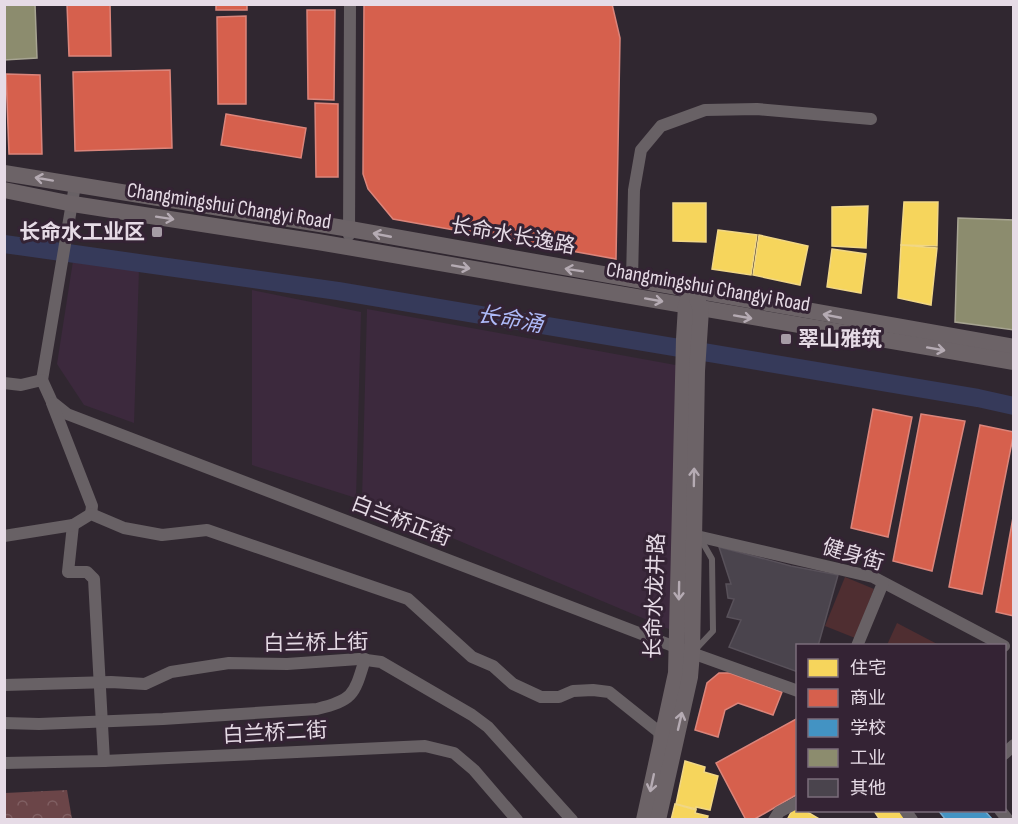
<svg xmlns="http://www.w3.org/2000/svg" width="1018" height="824" viewBox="0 0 1018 824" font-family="'Sofia Sans Condensed','Noto Sans SC',sans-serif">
  <defs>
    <pattern id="forest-crowns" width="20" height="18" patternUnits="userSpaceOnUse" patternTransform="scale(1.5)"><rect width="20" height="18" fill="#6b4548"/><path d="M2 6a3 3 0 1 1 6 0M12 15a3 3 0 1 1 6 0" fill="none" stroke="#805f62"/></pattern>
  </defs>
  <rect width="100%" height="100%" fill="#302730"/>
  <g fill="#3c293d">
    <path d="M73,261L139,269L134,423L84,405L57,364Z"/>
    <path d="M252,290L361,312L356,498L252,465Z"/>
    <path d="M367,309L681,366L671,630L362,500Z"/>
  </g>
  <path fill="url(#forest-crowns)" d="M67,790L72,819H5V793Z"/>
  <g fill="#4f2e31">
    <path d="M845,577L874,589L855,638L825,626Z"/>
    <path d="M897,623L939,645H887Z"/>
  </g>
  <g fill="#f6d55c" stroke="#f1d785" stroke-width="1.5">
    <path d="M904,202H938L937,246L901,245Z"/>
    <path d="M673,203H706V242L673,241Z"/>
    <path d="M868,206L866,248L832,246V207Z"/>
    <path d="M718,230L757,235L751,275L712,269Z"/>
    <path d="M759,235L808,246L800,285L753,275Z"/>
    <path d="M901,245L937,248L931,305L898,298Z"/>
    <path d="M832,249L866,254L861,293L827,287Z"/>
    <path d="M685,761L705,767L704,772L718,776L710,810L696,807V809L676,804Z"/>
    <path d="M675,804L696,810L695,813L708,816L707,820H671Z"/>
    <path d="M795,805L798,807V810H804L821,820H787Z"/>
    <path d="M900,810L907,820H880L874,811Z"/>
  </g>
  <g fill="#d6604d" stroke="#db857b" stroke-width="1.5">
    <path d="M67,4H110L111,56H69Z"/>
    <rect x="216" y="4" width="31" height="6"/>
    <path d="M364,4H612L620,38L616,259L393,219L368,189L363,174Z"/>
    <path d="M307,10H335L334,100L308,99Z"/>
    <path d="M246,16V104H218L217,17Z"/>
    <path d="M170,70L172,148L75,151L73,72Z"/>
    <path d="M6,74L40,75L42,154H9Z"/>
    <path d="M315,103L338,104V177H316Z"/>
    <path d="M226,114L306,128L301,158L221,145Z"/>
    <path d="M873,409L912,417L888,537L851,528Z"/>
    <path d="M921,414L965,421L932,571L893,561Z"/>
    <path d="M980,425L1014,432L982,594L949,587Z"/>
    <path d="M1014,512V616L996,612Z"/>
    <path d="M719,673H730L782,692L773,715L738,703L725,710L718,737L695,730L707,683Z"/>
    <path d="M798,718V794L753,820H746L716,763Z"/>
  </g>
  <path fill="#4393c3" stroke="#74a9ce" stroke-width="1.5" d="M938,810H984L993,820H946Z"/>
  <g fill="#8c8c6e" stroke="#a7a492" stroke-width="1.5">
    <path d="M4,4H35L37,58L4,60Z"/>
    <path d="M958,218L1014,220V330L955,322Z"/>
  </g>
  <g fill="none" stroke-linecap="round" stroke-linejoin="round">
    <path stroke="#363a5a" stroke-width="18" d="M4,244L338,291L978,398L1014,406"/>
  </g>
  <path fill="#4a444d" stroke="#58515a" stroke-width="1.5" d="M719,547L791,566L838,575L818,646H798V672L729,647L741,620L727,617L734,599L728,598L726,584H731Z"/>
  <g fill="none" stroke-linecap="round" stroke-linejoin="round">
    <path stroke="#686165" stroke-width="6" d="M696,649L713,631L712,559L700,538"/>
    <g stroke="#686165" stroke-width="12">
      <path d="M349,235L350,4"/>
      <path d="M632,280L634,190L641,150L661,126L705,110L757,109L871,119"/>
      <path d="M42,380L75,185"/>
      <path d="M4,383L21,385L42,380L52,402L67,414L678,648L798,691"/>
      <path d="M52,403L92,506L91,514"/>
      <path d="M73,525L68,572H87L94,579L104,761"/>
      <path d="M688,534L873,577L1004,646"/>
      <path d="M4,536L73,525L91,514L124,528L162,535L207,530L408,599L472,657L493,666L513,684L541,697H559L573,691L593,690L609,692L659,732L660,743"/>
      <path d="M857,646L883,583"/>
      <path d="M4,685L111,682L145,684L171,672L229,663L287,664L359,659L381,662L472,715L488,727L572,820"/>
      <path d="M4,723L39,724L163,719L317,709C354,700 354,695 365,659"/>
      <path d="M1004,754L1014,745"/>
      <path d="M4,763L104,761L425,746L454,753L474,770L517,820"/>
      <path d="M905,810L912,820"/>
      <path d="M1000,810L1008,820"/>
      <path d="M774,820L779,812L798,802"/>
    </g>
    <g stroke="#6c6367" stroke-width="16">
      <path d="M4,173L350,229L1014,347"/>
      <path d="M4,190L73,204L318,242L1014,362"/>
      <path d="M644,820L676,673L684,339L686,306L689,296"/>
      <path d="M658,820L690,677L692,653L697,371L701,310L697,299"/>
    </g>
  </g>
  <defs><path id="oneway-shaft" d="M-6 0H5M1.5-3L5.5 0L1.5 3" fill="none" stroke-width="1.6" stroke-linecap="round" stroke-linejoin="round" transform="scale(1.5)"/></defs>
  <g stroke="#b5abb3">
    <use href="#oneway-shaft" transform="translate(44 179) rotate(-170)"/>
    <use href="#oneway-shaft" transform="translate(165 218) rotate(9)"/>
    <use href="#oneway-shaft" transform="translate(382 235) rotate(-169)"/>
    <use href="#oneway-shaft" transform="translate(461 267) rotate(10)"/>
    <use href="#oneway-shaft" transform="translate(574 270) rotate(-171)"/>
    <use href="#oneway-shaft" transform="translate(654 300) rotate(10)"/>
    <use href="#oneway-shaft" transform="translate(832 316) rotate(-169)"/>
    <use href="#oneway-shaft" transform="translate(743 317) rotate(10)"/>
    <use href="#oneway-shaft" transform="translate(936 349) rotate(10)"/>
    <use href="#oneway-shaft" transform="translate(694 477) rotate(-89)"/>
    <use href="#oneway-shaft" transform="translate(679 591) rotate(91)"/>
    <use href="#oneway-shaft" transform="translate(680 721) rotate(-77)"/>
    <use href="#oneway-shaft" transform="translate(652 783) rotate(102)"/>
  </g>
  <g fill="#a69ca6" stroke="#342334" stroke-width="2">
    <rect x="151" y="226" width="12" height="12" rx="3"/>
    <rect x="780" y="333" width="12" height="12" rx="3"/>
  </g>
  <g text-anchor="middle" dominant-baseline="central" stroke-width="6" stroke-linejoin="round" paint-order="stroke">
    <g font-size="21" fill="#e6dbe6" stroke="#342334">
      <text transform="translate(229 206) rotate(9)">Changmingshui Changyi Road</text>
      <text transform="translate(513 236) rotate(10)">长命水长逸路</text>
      <text transform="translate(708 287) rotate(10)">Changmingshui Changyi Road</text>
      <text transform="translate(401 521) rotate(21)">白兰桥正街</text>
      <text transform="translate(853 555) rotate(16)">健身街</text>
      <text transform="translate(655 596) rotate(-88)">长命水龙井路</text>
      <text transform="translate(316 643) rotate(-1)">白兰桥上街</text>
      <text transform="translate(275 733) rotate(-3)">白兰桥二街</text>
    </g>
    <g font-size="21" font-weight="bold" fill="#e6dbe6" stroke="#342334" text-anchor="end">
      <text x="145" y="232">长命水工业区</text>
      <text x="798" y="339" text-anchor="start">翠山雅筑</text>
    </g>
    <g font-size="22" font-style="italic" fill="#aebaf8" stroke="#342334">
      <text transform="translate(510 320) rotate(10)">长命涌</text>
    </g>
  </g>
  <rect width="1018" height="824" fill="none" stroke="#e6dbe6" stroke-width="12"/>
  <rect x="796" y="644" width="210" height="168" fill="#342334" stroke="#7b6d7b" stroke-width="1.5"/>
  <rect x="808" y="659" width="30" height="18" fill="#f6d55c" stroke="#7b6d7b" stroke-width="1.5"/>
  <text x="850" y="674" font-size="18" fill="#e6dbe6">住宅</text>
  <rect x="808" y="689" width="30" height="18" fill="#d6604d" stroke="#7b6d7b" stroke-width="1.5"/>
  <text x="850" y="704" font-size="18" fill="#e6dbe6">商业</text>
  <rect x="808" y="719" width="30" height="18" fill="#4393c3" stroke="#7b6d7b" stroke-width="1.5"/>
  <text x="850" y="734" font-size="18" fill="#e6dbe6">学校</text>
  <rect x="808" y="749" width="30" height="18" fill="#8c8c6e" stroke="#7b6d7b" stroke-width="1.5"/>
  <text x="850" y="764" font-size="18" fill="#e6dbe6">工业</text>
  <rect x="808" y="779" width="30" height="18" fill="#4a444d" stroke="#7b6d7b" stroke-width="1.5"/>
  <text x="850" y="794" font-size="18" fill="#e6dbe6">其他</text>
</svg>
